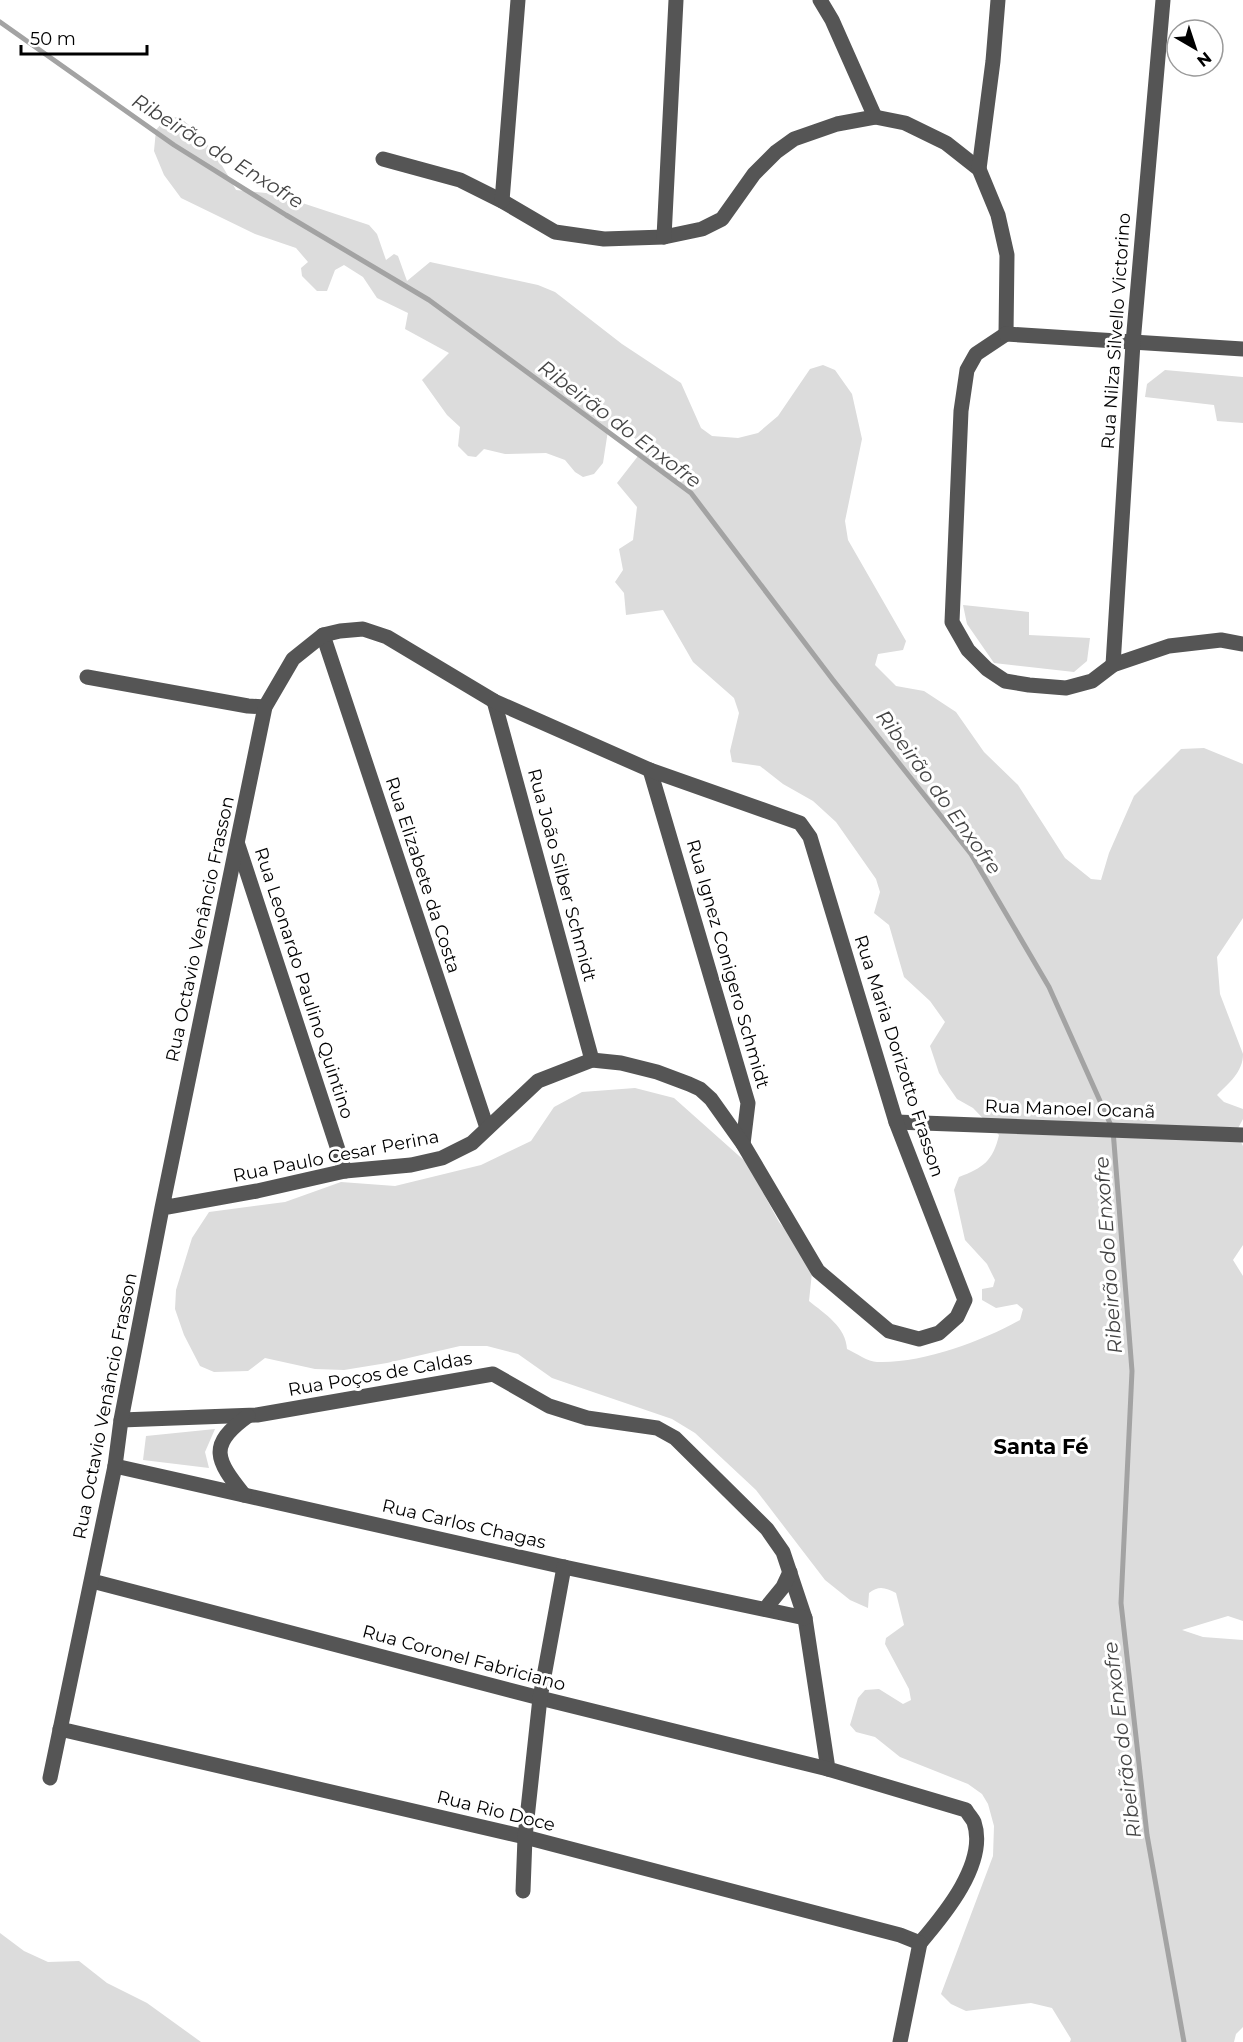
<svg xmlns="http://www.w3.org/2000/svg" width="1243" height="2042" viewBox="0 0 1243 2042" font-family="Montserrat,sans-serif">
  <rect width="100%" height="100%" fill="#fff"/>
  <g fill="#dcdcdc">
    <path d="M179,117C205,136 221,162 236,190L275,194L369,225L377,234L386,260L394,254L398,256L407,281L430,262L538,285L555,292L622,344L681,383L701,428L712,436L738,438L758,433L778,416L810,369L823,365L835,370L852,394L862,439L845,521L848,540L906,641L903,650L878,654L875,665L896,686L924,691L956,712L984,752L1018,785L1065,858L1091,879L1101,880L1109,853L1134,796L1181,749L1204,748L1243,764V918L1217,957L1220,994L1243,1054C1243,1072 1229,1083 1217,1095L1224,1102L1243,1109V1119L1236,1132L1243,1146V1245L1233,1260L1243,1276V1621L1228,1616L1182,1630L1203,1637L1243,1640V2027L1236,2034L1234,2042H1070L1071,2039L1052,2008L1031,2003L966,2011L951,2004L941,1994L993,1856L994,1826L988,1804L982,1794L968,1784L900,1757L875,1737L856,1732L850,1725L858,1698L865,1690L879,1689L903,1704L911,1700L909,1689L885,1644L886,1638L904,1625L896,1593C886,1588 879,1585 869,1593L868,1608L850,1600L825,1580L756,1490L695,1433L672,1419L552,1378L518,1354L487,1346H460L387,1363L344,1370L315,1369L265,1358L248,1371L214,1372L200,1366L184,1335L175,1309L176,1290L192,1238L209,1212L285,1202L341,1182L395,1186L481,1165L531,1141L554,1107L582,1092L635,1088L674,1098L747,1163L779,1222L813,1263L809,1301C825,1314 846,1327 847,1349C856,1353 868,1362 877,1362C921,1364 983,1341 1020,1320L1023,1309L1017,1304L996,1308L982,1300V1289L993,1287L995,1280L987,1264L965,1240L954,1190L959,1177C983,1168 993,1161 999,1135L973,1108L957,1099L939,1073L930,1046L945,1022L930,1001L904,977L889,925L874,913L880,892L876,879L836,822L813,801L783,784L760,766L732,762L730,751L739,713L734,698L693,662L663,610L626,615L624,593L615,582L623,570L619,549L633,540L637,507L617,483L638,456L637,440L620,426L609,424L603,463L594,474L583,477L575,472L565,460L546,453L505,454L484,449L476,457L468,456L458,446L460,427L447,415L422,380L449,353L405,329L408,313L377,298L363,277L344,265L335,270L327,291H317L302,276L301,268L308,262L296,248L255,234L181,198L164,175L154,151L156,130L166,118Z"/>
    <path d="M1165,370L1243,377V423L1217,421L1214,405L1145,397L1147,384Z"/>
    <path d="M963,605L1029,612V635L1090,638L1087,661L1074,672L994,663L967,624Z"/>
    <path d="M215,1429L205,1452L209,1468L143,1460L146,1436Z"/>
    <path d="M0,1933L24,1951L48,1962L79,1961L107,1983L147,2003L201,2042H0Z"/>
  </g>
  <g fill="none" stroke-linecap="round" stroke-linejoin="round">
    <path stroke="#a3a3a3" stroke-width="5" d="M0,22L174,145L286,215L429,300L691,493L833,680L971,854L1049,987L1113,1130L1132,1371L1121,1603L1147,1835L1184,2042"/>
    <g stroke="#555" stroke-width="15">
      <path d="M820,0L832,20L875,117"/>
      <path d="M383,159L460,180L502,201L555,232L604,239L664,237L702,229L722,219L754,174L776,152L794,139L837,124L875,117L905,123L946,143L979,169L998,215L1007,255L1006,334"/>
      <path d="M979,169L993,61L998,0"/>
      <path d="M502,201L518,0"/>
      <path d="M664,237L676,0"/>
      <path d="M1006,334L976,354L967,370L961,411L952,622L968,650L987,669L1005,681L1029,685L1066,688L1092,681L1113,665L1169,646L1221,640L1243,644"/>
      <path d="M1006,334L1243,349"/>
      <path d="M323,635L487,1128"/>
      <path d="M1113,665L1133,343L1163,0"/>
      <path d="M87,677L248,706L265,707"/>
      <path d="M494,701L592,1060"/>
      <path d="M650,770L748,1103L743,1144"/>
      <path d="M238,845L345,1171"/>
      <path d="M896,1122L1243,1135"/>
      <path d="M121,1420L257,1415L493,1374L549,1406L587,1418L657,1428L675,1438L767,1529L783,1552L805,1618L828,1769L966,1810C968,1814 972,1818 974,1822C988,1863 944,1915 920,1943"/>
      <path d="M115,1466L564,1567L805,1618"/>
      <path d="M244,1495C216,1460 207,1445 248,1416"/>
      <path d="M92,1581L540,1698L828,1769"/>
      <path d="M765,1609L783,1587L790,1572"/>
      <path d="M60,1729L525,1837L900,1935L920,1943"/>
      <path d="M50,1778L115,1466L121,1420L162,1208L265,707L293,659L323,635L340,631L363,629L387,637L494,701L650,770L800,823L810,837L896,1122L965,1300L957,1317L939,1333L919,1339L889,1331L818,1271L743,1144L711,1099L700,1089L689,1084L657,1072L621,1063L592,1060L538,1081L472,1143L442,1158L411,1165L345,1171L257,1191L162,1208"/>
      <path d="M523,1891L525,1837L540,1698L564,1567"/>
      <path d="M900,2042L920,1943"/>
    </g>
  </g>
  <g text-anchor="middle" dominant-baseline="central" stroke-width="6" stroke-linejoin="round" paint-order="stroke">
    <g font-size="18" fill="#000" stroke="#fff">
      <text transform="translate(1116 331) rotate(-86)">Rua Nilza Silvello Victorino</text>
      <text transform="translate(423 875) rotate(72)">Rua Elizabete da Costa</text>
      <text transform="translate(562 875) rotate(75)">Rua João Silber Schmidt</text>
      <text transform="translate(200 929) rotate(-78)">Rua Octavio Venâncio Frasson</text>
      <text transform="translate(728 964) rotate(74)">Rua Ignez Conigero Schmidt</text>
      <text transform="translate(304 983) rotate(72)">Rua Leonardo Paulino Quintino</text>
      <text transform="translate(899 1056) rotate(72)">Rua Maria Dorizotto Frasson</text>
      <text transform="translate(1070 1109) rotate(2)">Rua Manoel Ocanã</text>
      <text transform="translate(336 1156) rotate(-11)">Rua Paulo Cesar Perina</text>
      <text transform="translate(380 1374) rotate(-10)">Rua Poços de Caldas</text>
      <text transform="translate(105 1406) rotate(-79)">Rua Octavio Venâncio Frasson</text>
      <text transform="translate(464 1524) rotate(13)">Rua Carlos Chagas</text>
      <text transform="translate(464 1658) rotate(15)">Rua Coronel Fabriciano</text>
      <text transform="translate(496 1811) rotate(14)">Rua Rio Doce</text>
    </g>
    <g font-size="20" font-style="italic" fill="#444" stroke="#fff">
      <text transform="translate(218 151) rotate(32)">Ribeirão do Enxofre</text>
      <text transform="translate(620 424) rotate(37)">Ribeirão do Enxofre</text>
      <text transform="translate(939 792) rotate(54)">Ribeirão do Enxofre</text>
      <text transform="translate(1108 1255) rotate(-94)">Ribeirão do Enxofre</text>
      <text transform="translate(1122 1740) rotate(-97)">Ribeirão do Enxofre</text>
    </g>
    <g font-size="21" font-weight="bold" fill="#000" stroke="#fff">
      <text x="1041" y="1446">Santa Fé</text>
    </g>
  </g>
  <g transform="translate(1195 48) rotate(141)"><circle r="28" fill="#ffffff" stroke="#999999" stroke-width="1.5"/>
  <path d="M0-4.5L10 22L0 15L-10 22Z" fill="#000000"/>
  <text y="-9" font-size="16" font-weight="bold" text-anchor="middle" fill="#000000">N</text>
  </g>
  <path d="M21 45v9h126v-9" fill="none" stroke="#000000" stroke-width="3"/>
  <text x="30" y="45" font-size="18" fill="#000000" stroke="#ffffff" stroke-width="4.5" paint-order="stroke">50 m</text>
</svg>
